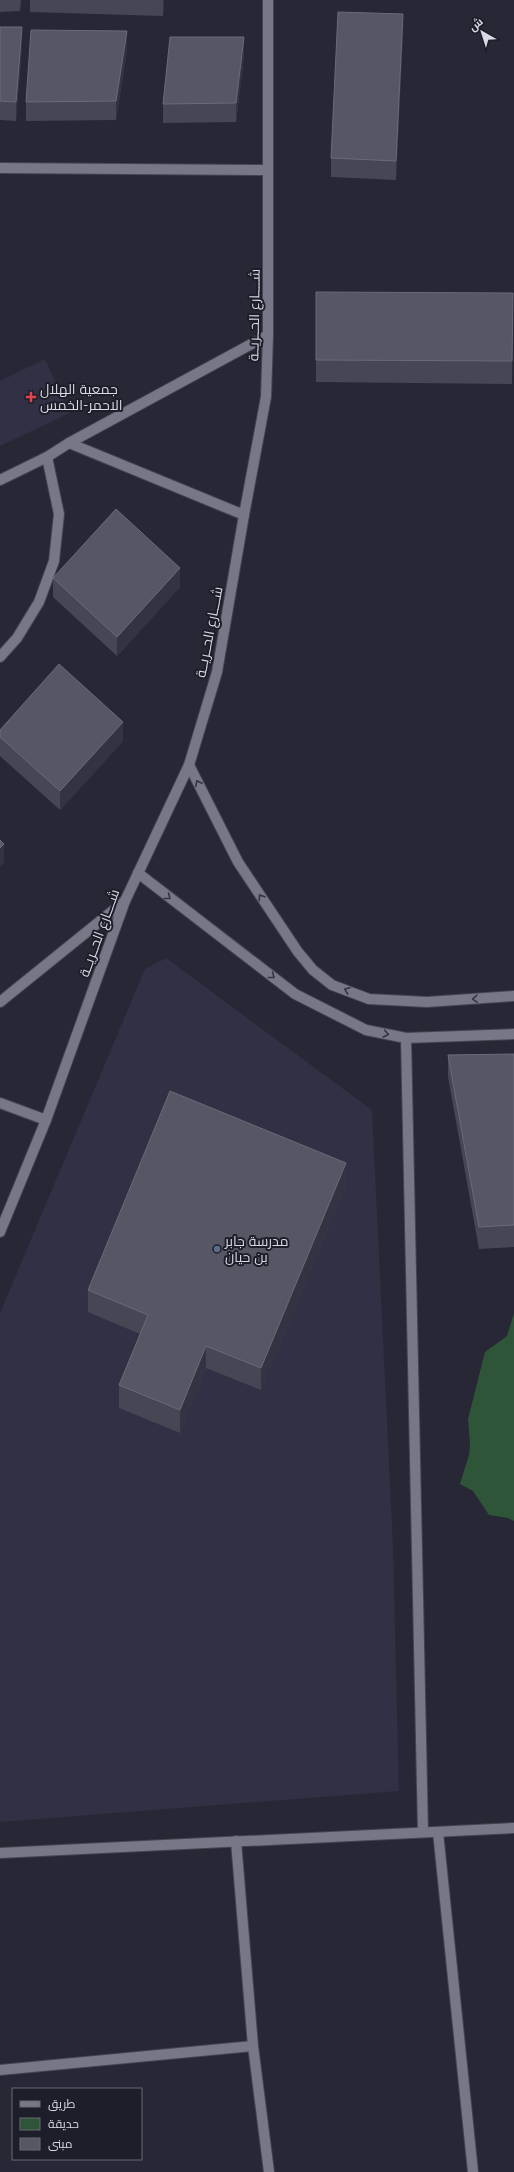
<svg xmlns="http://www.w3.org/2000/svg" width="514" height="2172" viewBox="0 0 514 2172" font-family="Quicksand,Cairo,sans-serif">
  <rect width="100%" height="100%" fill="#282735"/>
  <g fill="#313044">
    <path d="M45,359L70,413L0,446V381Z"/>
    <path d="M166,958L372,1110L393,1546L399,1791L0,1822V1313L145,969Z"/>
  </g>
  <path fill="#2f5539" d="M514,1313V1521L508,1518L489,1515L473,1491L460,1484L469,1455L470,1443L468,1419L485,1352L507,1336Z"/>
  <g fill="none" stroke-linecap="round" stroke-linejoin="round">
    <g stroke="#454450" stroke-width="12">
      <g id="minor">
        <path d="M0,168L268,170"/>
        <path d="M69,443L244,515"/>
        <path d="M0,480L47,457L69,443L268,335"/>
        <path d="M0,657L17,638L39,602L54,561L59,514L47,457"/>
        <path d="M189,765L238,862L298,952L313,970L332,985L369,999L427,1002L514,996"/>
        <path d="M138,873L295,994L366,1030L406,1038L514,1034"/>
        <path d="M0,1002L125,901"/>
        <path d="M406,1038L423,1832"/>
        <path d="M0,1103L46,1120"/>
        <path d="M0,1232L46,1120L125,901L189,765L217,672L244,515L266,397L268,335V0"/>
        <path d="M438,1832L473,2172"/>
        <path d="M0,1853L514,1828"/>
        <path d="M253,2046L269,2172"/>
        <path d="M0,2070L253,2046L236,1841"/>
      </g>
    </g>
    <use href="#minor" stroke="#777787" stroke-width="10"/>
  </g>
  <g fill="#464655">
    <path d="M0,0H21L20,11L0,12Z"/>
    <path d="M30,0H164L163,16L30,12Z"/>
    <path d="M0,27L22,46L16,121L0,120Z"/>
    <path d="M403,33L396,180L331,177V158Z"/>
    <path d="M127,50L116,120L26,121V102Z"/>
    <path d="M244,56L236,122L163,123V104Z"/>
    <path d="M316,292L513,316L512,384L316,382Z"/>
    <path d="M53,578L180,587L117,656L53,597Z"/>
    <path d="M0,730L123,741L60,810L0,756Z"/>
    <path d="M514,1054V1247L479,1249L448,1077V1055Z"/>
    <path d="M346,1185L261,1390L206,1368L180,1433L119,1408V1385L140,1334L88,1312V1290Z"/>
  </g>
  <g fill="#333342">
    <path d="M163,0H164L163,16Z"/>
    <path d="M403,14V33L396,180V161Z"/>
    <path d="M22,27V46L16,121V102Z"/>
    <path d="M127,31V50L116,120V101Z"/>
    <path d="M244,37V56L236,122V103Z"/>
    <path d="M513,293V316L512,384V361Z"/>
    <path d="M180,568V587L117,656V637Z"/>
    <path d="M123,722V741L60,810V791Z"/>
    <path d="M4,844V863L0,867V848Z"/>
    <path d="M346,1163V1185L261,1390V1368Z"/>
    <path d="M206,1346V1368L180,1433V1410Z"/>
  </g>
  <g fill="#565664" stroke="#6a6a78">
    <path d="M338,12L403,14L396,161L331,158Z"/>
    <path d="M0,27H22L16,102L0,101Z"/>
    <path d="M31,30L127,31L116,101L26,102Z"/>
    <path d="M170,37H244L236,103L163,104Z"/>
    <path d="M316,292L513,293L512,361L316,360Z"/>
    <path d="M116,509L180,568L117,637L53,578Z"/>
    <path d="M59,664L123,722L60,791L0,737V730Z"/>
    <path d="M0,840L4,844L0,848Z"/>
    <path d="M514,1054V1225L479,1227L448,1055Z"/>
    <path d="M170,1091L346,1163L261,1368L206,1346L180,1410L119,1385L148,1315L88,1290Z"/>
  </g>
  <defs><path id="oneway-chevron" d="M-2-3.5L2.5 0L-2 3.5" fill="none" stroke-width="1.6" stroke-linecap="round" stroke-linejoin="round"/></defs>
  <g stroke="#343442">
    <use href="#oneway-chevron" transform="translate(198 783) rotate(-116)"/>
    <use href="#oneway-chevron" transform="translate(168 897) rotate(38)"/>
    <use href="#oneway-chevron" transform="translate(261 897) rotate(-123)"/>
    <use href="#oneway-chevron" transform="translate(272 976) rotate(38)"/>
    <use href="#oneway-chevron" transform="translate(347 990) rotate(-160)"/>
    <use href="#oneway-chevron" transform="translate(475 999) rotate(176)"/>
    <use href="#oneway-chevron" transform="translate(386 1034) rotate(11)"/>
  </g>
  <path fill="#e0444e" stroke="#1e1e2b" stroke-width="1.5" d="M29 391h4v4h4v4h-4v4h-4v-4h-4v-4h4z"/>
  <circle fill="#5c6f8a" stroke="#1e1e2b" stroke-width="1.5" cx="217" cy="1249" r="4"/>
  <g text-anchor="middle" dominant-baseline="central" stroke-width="4" stroke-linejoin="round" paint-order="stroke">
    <g font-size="14" fill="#d9d9e3" stroke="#1e1e2b">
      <text transform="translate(254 315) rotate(-89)">شــــارع الحــريــة</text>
      <text transform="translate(209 632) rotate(-79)">شــــارع الحــريــة</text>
      <text transform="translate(99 933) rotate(-70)">شــــارع الحــريــة</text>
    </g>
    <g font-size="14" fill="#d9d9e3" stroke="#1e1e2b" text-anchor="start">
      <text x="40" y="389">جمعية الهلال<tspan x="40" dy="16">الاحمر-الخمس</tspan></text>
      <text x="225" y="1241">مدرسة جابر<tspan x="225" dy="16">بن حيان</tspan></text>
    </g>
  </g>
  <rect x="12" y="2088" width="130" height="72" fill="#1e1e2b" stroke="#696975"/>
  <rect x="20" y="2101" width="20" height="6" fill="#777787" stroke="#696975"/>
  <text x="48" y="2108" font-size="12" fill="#d9d9e3">طريق</text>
  <rect x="20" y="2118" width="20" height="12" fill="#2f5539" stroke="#696975"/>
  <text x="48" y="2128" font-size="12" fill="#d9d9e3">حديقة</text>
  <rect x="20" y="2138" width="20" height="12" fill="#565664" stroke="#696975"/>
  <text x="48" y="2148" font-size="12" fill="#d9d9e3">مبنى</text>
  <g transform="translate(482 32) rotate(321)" stroke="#1e1e2b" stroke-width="3" paint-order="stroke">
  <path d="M0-3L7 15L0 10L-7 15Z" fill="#d9d9e3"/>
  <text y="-6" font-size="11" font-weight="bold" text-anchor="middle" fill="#d9d9e3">ش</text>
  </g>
</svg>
